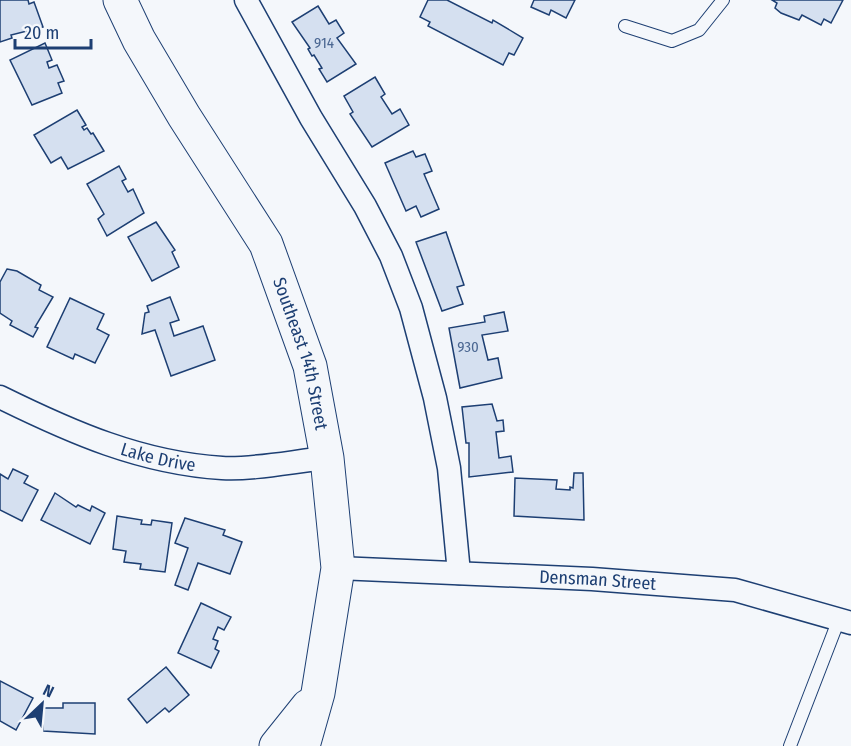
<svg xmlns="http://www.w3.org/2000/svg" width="851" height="746" viewBox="0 0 851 746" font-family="'Fira Sans Condensed',sans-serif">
  <rect width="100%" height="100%" fill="#f4f7fb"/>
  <g fill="#d5e0f0" stroke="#1d3f73" stroke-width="1.5">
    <path d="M0,0H28L29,4L34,2L43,27L11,35L12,38L0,42Z"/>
    <path d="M428,0H447L492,23L493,20L523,38L514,55L509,53L503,65L428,26L430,22L420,17Z"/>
    <path d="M534,0H575L566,18L551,10L549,15L531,7Z"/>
    <path d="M772,0H843L831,23L824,19L821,25L802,15L799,20L781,13L775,8L777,3Z"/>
    <path d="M318,6L329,24L336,20L344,33L337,38L356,64L327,82L319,69L322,68L314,55L312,56L308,49L310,48L292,22Z"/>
    <path d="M45,43L52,60L47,62L49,68L57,65L64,81L58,83L62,93L32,105L10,60Z"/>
    <path d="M375,77L385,94L381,97L392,114L400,109L409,125L372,147L350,114L353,112L344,96Z"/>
    <path d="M77,110L86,125L82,127L84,130L87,128L91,134L93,133L104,151L68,169L61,157L51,163L34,135Z"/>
    <path d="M413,151L416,157L425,154L432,171L424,174L439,209L421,217L416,206L406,211L385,163Z"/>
    <path d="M119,166L126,179L122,181L128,192L133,189L144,213L107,236L98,219L104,214L87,184Z"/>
    <path d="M156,222L175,250L172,252L179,267L152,281L128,237Z"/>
    <path d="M446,232L464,285L457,287L463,304L442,311L416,242Z"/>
    <path d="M7,269L17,271L41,285L39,290L53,297L35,327L38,328L33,337L10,325L12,321L0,313V282Z"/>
    <path d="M170,297L179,320L170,323L174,336L203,326L215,360L171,376L155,330L142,334L145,313L149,312L147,306Z"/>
    <path d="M70,298L104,314L97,329L109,335L95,363L75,354L73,359L47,347Z"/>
    <path d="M504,312L508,331L482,335L488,360L498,358L502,378L460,388L449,328L485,322L484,316Z"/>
    <path d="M492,404L497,421L503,420L504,431L496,432L499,458L511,456L513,472L469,477V443H466L462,407Z"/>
    <path d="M13,469L28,476L24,483L38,490L22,521L0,510V474L8,479Z"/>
    <path d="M574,473H583L584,520L514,516L515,478L557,480L556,489L570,490V487L573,488Z"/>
    <path d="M55,493L76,507L78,505L90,511L92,506L105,513L90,544L41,520Z"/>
    <path d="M117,516L142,520L141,524L151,525L152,520L172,523L165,572L140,569L141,564L124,562L126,551L113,549Z"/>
    <path d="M185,518L225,530L223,535L242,542L230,574L198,563L188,590L175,585L188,548L175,543Z"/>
    <path d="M201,603L231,617L224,630L218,627L213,639L218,641L215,649L219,651L211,668L178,653Z"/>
    <path d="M166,667L189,695L169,712L165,708L147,723L128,699Z"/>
    <path d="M0,681L33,698L16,730L0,721Z"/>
    <path d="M63,703H95V734L43,731V708H63Z"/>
  </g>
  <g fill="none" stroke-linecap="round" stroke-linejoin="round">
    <g stroke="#1d3f73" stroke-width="14">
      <g id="lane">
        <path d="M625,26L672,41L699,30L723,0"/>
        <path d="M790,746L839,619"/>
      </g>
    </g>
    <g stroke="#1d3f73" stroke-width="25">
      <g id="street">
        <path d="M246,0L311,118L365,206L391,256L411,308L435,398L449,468L459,573"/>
        <path id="s1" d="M0,397C71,432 141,463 222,468C252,470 295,461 327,458"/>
        <path id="s2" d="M338,568L592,579L735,590L851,623"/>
      </g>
    </g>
    <g stroke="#1d3f73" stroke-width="35">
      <g id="secondary">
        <path id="s3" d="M120,0L139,40L184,116L266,244L310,366L327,458L338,568L318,693L303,746"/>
        <path d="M276,746L308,706"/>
      </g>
    </g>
    <use href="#lane" stroke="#f4f7fb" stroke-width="12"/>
    <use href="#street" stroke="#f4f7fb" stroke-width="22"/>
    <use href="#secondary" stroke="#f4f7fb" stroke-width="33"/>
  </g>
  <g text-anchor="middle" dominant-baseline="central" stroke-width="4.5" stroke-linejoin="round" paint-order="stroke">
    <g font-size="15" fill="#4b6792">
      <text x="324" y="43">914</text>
      <text x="468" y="347">930</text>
    </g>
    <g font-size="18" fill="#1d3f73" stroke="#f4f7fb">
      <text stroke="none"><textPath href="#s3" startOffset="400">Southeast 14th Street</textPath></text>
      <text stroke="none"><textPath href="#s1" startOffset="170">Lake Drive</textPath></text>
      <text stroke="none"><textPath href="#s2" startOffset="260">Densman Street</textPath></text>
    </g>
  </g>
  <g transform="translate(42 704) rotate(26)" stroke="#f4f7fb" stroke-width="4.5" paint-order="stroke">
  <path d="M0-4.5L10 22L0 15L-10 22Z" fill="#1d3f73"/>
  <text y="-9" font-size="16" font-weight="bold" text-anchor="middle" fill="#1d3f73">N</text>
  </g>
  <path d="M15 39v9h76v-9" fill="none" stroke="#1d3f73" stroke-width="3"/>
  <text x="24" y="39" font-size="18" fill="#1d3f73" stroke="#f4f7fb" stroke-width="4.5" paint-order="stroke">20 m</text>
</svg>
